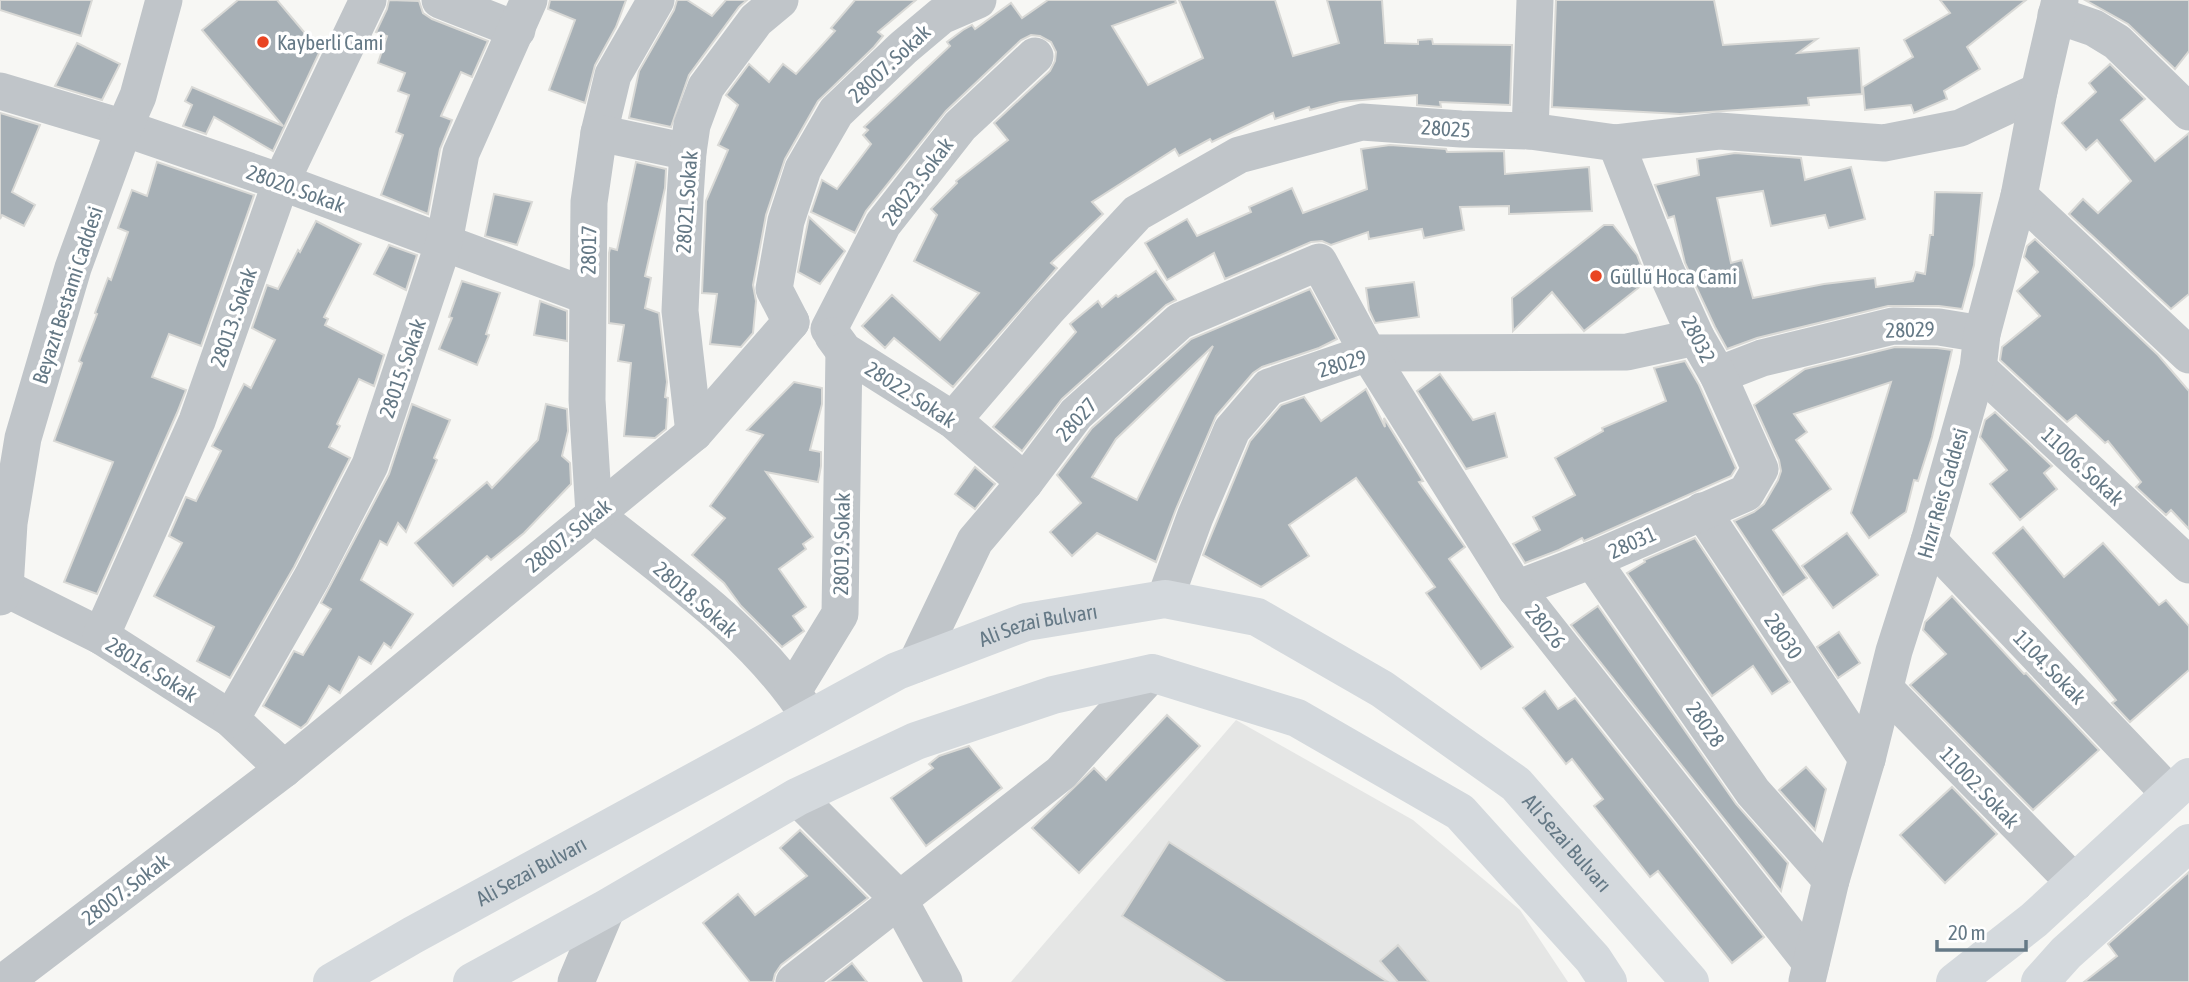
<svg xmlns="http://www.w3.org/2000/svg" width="2189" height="982" viewBox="0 0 2189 982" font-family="'Asap Condensed',sans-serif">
  <rect width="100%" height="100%" fill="#f7f7f4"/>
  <path fill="#e5e6e5" d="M1236,720L1413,820L1520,910L1568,982H1011Z"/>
  <g fill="#a7b0b6" stroke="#d9d9d6" stroke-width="2" fill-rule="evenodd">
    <path d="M0,0H92L81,36L0,10Z"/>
    <path d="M238,0H277L320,51L273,151L214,117L206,134L183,126L192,105L185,101L192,87L283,126L202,30Z"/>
    <path d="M389,0L419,1L423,13L432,19L488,41L472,77L461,72L441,116L452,120L440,149L428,214L381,195L403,135L396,132L409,95L398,91L405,73L378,63L387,36L376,32L387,9Z"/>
    <path d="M550,0H626L616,27L595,65L585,103L549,90L575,20L548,9Z"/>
    <path d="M677,0H687L712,16L726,0H747L739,7L689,75L671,127L629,118L639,71L674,10Z"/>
    <path d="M855,0H916L878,32L883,36L874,47L818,101L785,159L766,215L753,285L756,301L753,333L741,347L710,344L717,294L702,293L706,201L728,150L718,145L738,105L726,95L749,64L769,82L783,64L796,74L835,31L831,28Z"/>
    <path d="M1048,0H1175L1176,3L1112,26L1148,85L1203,58L1179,0H1275L1293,56L1339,43L1327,0H1382L1385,43L1418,44V40L1432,39L1433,44L1512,45L1510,105L1440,102L1441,107L1417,105V95L1340,102L1310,110L1309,107L1275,119L1273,113L1212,142L1210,139L1179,156L1175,149L1092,202L1103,214L1051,263L1057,268L953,387L894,338L885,348L862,326L892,295L940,340L979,293L914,261L937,215L931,209L957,183L956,181L1008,140L994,123L1050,71L1055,61L1056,52L1051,42L1040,36L1031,35L1021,40L946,111L866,211L855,233L811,212L822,180L837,189L871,144L863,135L868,130L864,127L950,46L947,42L963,30L972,25L975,29L1011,3L1022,18Z"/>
    <path d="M1556,0H1714L1723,45L1817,39L1798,53L1859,48L1862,94L1808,98L1809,105L1680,114L1552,107Z"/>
    <path d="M1940,0H2026L1967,47L1980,69L1944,91L1947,99L1914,113L1911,105L1865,110L1863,87L1913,57L1904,40L1950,13Z"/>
    <path d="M2085,0H2189V51L2175,69L2128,24Z"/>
    <path d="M77,43L120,64L102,100L55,86Z"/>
    <path d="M2110,64L2145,99L2121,120L2155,161L2189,133V294L2171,309L2069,214L2083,199L2098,213L2131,181L2097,140L2086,150L2062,123L2096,92L2089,83Z"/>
    <path d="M0,113L40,125L12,192L35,205L24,226L2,215L0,219Z"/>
    <path d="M1390,145L1446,149L1447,152L1504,151L1505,174L1589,167L1592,211L1509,214V206L1460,207L1464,230L1424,238L1422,229L1369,239L1368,232L1331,245L1322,241L1311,242L1225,279L1214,253L1167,280L1145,243L1187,219L1197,236L1251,212L1249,207L1292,188L1303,213L1367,189L1361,149Z"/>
    <path d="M1735,153L1801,158L1805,180L1851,167L1865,219L1829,228L1825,215L1771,226L1763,191L1717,198L1731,263L1742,260L1753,298L1824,284L1875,278L1876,287L1913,281L1916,272L1925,274L1930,235H1933L1935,192L1982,193L1974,265L1962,309L1939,306H1888L1757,338L1727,349L1715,327L1685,263L1674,216L1668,218L1655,185L1699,175L1697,159Z"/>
    <path d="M157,162L254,195L201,346L169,334L152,377L186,390L177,413L97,594L64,582L113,462L54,441L82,363L79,361L97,314L95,313L108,278L111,280L128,232L118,228L132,190L147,196Z"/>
    <path d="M636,162L666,169L665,188L645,276L651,278L645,308L659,313L667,382L665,397L668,398L666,429L655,438L624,436L631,363L618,361L624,325L609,323V253L610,248L617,250Z"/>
    <path d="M494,194L532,202L517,245L485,236Z"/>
    <path d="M809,217L845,251L820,284L798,272Z"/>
    <path d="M316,221L361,244L324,317L328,319L325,325L384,355L374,386L359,379L337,424L340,426L329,447L350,458L294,567L230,678L197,661L214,627L154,596L182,543L169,536L186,497L196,501L221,451L212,446L244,384L251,388L275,340L252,328L267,285L278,289L298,250L300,252Z"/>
    <path d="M1604,225H1613L1637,255L1647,281L1584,331L1552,292L1513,331L1512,298Z"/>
    <path d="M2035,239L2158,355L2189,391V529L2171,510L2166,515L2136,487L2141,482L2108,441L2105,443L2076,415L2067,422L2000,360L2002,347L2040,316L2017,291L2038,272L2024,257L2027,246Z"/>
    <path d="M389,245L417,255L406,290L374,274Z"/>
    <path d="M1156,271L1176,300L1166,305L1062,399L1022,451L993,427L1076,332L1070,324L1098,301L1102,307L1116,295L1118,297Z"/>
    <path d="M462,281L500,293L486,334L489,335L477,365L439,349L452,318L449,317Z"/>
    <path d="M1414,282L1419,317L1375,323L1369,310L1366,288Z"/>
    <path d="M1310,289L1337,339L1319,348L1262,367L1253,373L1216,416L1176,509L1156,562L1097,533L1072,556L1050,532L1081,503L1057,475L1092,428L1191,339ZM1213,346L1137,500L1092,477L1116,439Z"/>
    <path d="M540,301L567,311V341L534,335Z"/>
    <path d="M1895,347L1937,348L1952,350L1932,437L1918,481L1914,480L1906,512L1869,538L1851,513L1891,382L1794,414L1807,432L1796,440L1831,489L1773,530L1807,578L1783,595L1734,521L1754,512L1764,504L1778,480L1781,471L1779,460L1754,405L1805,369Z"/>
    <path d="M1685,361L1699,385L1736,468L1731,476L1584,541L1582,538L1559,550L1525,563L1513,544L1540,530L1533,517L1575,495L1555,458L1603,431L1602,428L1666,401L1654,368Z"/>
    <path d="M1440,374L1473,420L1495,413L1507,457L1466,469L1417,391Z"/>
    <path d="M794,382L822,388V404L810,450L821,452V466L818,482L766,472L813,537L803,544L806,549L779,569L806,607L793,616L804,631L782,647L741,606L724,583L692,555L725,518L710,506L763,435L747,430Z"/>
    <path d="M1366,389L1385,427L1384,418L1423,481L1419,482L1465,547L1449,559L1513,647L1481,669L1426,593L1435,587L1356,478L1289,525L1309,556L1261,587L1203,555L1250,441L1281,405L1304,397L1321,421Z"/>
    <path d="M412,404L450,420L434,458L437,460L406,532L398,523L387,545L380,541L361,580L413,614L391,648L384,643L371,664L359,657L340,693L329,686L307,723L301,728L263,706L294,651L303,655L331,609L321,603L389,474Z"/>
    <path d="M546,404L567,409L568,431L562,456L570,463L571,484L524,533L491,560L487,556L453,586L415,543L487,482L492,488L538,440Z"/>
    <path d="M1995,412L2052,466L2044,473L2057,489L2020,520L1990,484L2007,470L1980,437L1985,420Z"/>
    <path d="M975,467L995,484L975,509L955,494Z"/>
    <path d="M2023,527L2064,577L2103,543L2159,605L2166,600L2189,626V670L2130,722L2112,703L2116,700L1993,553Z"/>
    <path d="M1847,533L1878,575L1833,608L1802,566Z"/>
    <path d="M1695,538L1790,682L1772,694L1753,666L1712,696L1627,573L1645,562L1644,560Z"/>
    <path d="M1952,596L2024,674L2026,673L2099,750L2033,810L1910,685L1946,654L1923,630L1925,622Z"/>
    <path d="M1598,606L1736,804L1788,863L1781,891L1571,625Z"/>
    <path d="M1839,632L1860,663L1838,678L1817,647Z"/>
    <path d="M1545,691L1558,709L1575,698L1764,937L1732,963L1658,871L1650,877L1594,806L1603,799L1572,759L1566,764L1523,708Z"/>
    <path d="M1167,715L1200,746L1079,873L1032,828L1094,768L1106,780Z"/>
    <path d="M969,746L1002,788L926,846L891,798L933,768L929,764L939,756Z"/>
    <path d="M1806,767L1826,789L1815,830L1779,790Z"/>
    <path d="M1952,787L1997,834L1945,883L1900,835Z"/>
    <path d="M800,830L868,898L781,965L775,974L773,982H750L703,923L738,894L755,915L807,876L780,848Z"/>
    <path d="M1169,842L1388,982H1226L1122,916Z"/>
    <path d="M2189,872V982H2084L2117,956L2108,944Z"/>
    <path d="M1398,945L1429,982H1398L1380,961Z"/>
    <path d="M852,963L867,982H828Z"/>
  </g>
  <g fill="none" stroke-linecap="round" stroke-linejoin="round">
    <g stroke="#c0c5c9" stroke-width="37">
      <path d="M440,0L517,30"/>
      <path d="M656,0L613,75L599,133L589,202L587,400L594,514C670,575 757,634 810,718"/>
      <path d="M2056,15L2094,28L2117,42L2189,112"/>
      <path d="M0,91L124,128L281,182L587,296"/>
      <path d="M1530,131L1535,0"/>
      <path d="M599,133L688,152"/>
      <path d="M2019,196L2189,355"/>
      <path d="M791,322L774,289L786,221L803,169L836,112L903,48L941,16L978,0"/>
      <path d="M829,329L883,224L960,126L1035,56"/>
      <path d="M833,336L844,351L953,420L1025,482"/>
      <path d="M1978,368L2189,565"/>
      <path d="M1718,375L1762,358L1893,326L1939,327L1982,334"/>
      <path d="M953,420L1047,310L1137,213L1239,155L1362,122L1461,129L1530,131L1616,143L1719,131L1884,143L1960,128L2039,91"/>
      <path d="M694,433L680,311L685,198L688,152L692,125L706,87L756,20L780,0"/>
      <path d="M1702,511L1867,759"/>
      <path d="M1929,541L2170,794"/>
      <path d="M1592,560L1753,792L1831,880"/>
      <path d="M5,588L101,636L231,719L284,769"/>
      <path d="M1516,589L1592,560L1746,493L1760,469L1718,375L1696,337L1666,271L1616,143"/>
      <path d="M0,597L5,588L9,523L23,438L73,268L124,128L138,96L164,0"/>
      <path d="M1165,599L1195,517L1232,430L1269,387L1368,353L1627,352L1696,337"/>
      <path d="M101,636L197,421L281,182L368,0"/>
      <path d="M916,664L975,541L1025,482L1076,414L1180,321L1319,262L1368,353L1516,589L1811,963"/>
      <path d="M1886,690L2075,883"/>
      <path d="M793,691L840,614L844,351"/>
      <path d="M231,719L312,577L370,465L444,242L461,153L529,0"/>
      <path d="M797,797L898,898L944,982"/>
      <path d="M1807,981L1831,880L1867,759L1894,651L1929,541L1978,368L1982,334L2019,196L2039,91L2060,0"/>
      <path d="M4,982L284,769L694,433L791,322"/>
      <path d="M576,982L607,908"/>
      <path d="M794,982L1061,773L1152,673"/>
    </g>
    <g stroke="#d4d9dd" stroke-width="38">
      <path id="s1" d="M332,982L413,935L897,671L1026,622L1165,599L1257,617L1382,689L1516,784L1690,982"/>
      <path d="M472,982L607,908L797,797L916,741L1053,695L1152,673L1297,718L1460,812L1593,959L1608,982"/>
      <path d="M1955,982L2034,920L2189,777"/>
      <path d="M2040,982L2066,953L2189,843"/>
    </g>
  </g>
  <g fill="#e94422" stroke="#fff" stroke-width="2.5">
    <circle cx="263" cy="42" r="7"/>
    <circle cx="1596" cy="276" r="7"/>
  </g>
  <g text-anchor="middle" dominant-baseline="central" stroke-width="7" stroke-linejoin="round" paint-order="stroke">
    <g font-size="21" fill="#657986" stroke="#fff" text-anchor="start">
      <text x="277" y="42">Kayberli Cami</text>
      <text x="1610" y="276">Güllü Hoca Cami</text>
    </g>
    <g font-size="21" fill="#657986" stroke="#fff">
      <text transform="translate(889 63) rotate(-43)">28007. Sokak</text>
      <text transform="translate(1446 128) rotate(4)">28025</text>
      <text transform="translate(917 181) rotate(-53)">28023. Sokak</text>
      <text transform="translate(296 188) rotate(20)">28020. Sokak</text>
      <text transform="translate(686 202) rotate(-86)">28021. Sokak</text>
      <text transform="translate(588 250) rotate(-89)">28017</text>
      <text transform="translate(67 295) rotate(-72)">Beyazıt Bestami Caddesi</text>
      <text transform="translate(233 317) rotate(-71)">28013. Sokak</text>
      <text transform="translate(1910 329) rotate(-2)">28029</text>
      <text transform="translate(1699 339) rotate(63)">28032</text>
      <text transform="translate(1342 363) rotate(-17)">28029</text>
      <text transform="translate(402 368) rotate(-71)">28015. Sokak</text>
      <text transform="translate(911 394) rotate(33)">28022. Sokak</text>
      <text transform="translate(1076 419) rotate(-48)">28027</text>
      <text transform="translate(2083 466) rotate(43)">11006. Sokak</text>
      <text transform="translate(1942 493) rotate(-74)">Hızır Reis Caddesi</text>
      <text transform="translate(568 535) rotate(-39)">28007. Sokak</text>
      <text transform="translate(1632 542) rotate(-24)">28031</text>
      <text transform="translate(841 544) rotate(-89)">28019. Sokak</text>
      <text transform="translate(696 599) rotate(41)">28018. Sokak</text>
      <text stroke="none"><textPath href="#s1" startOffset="794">Ali Sezai Bulvarı</textPath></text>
      <text transform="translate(1546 626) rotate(51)">28026</text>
      <text transform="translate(1784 636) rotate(56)">28030</text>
      <text transform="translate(2050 667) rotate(46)">1104. Sokak</text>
      <text transform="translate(152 669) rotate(32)">28016. Sokak</text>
      <text transform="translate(1706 724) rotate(55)">28028</text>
      <text transform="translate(1980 787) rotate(46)">11002. Sokak</text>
      <text stroke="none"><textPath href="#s1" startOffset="1404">Ali Sezai Bulvarı</textPath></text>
      <text stroke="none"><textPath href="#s1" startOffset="228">Ali Sezai Bulvarı</textPath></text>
      <text transform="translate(125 889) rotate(-37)">28007. Sokak</text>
    </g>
  </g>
  <path d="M1937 940v10h89v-10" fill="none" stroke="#657986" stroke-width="3.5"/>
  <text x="1948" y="940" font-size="21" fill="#657986" stroke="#ffffff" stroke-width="5" paint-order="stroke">20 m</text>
</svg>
